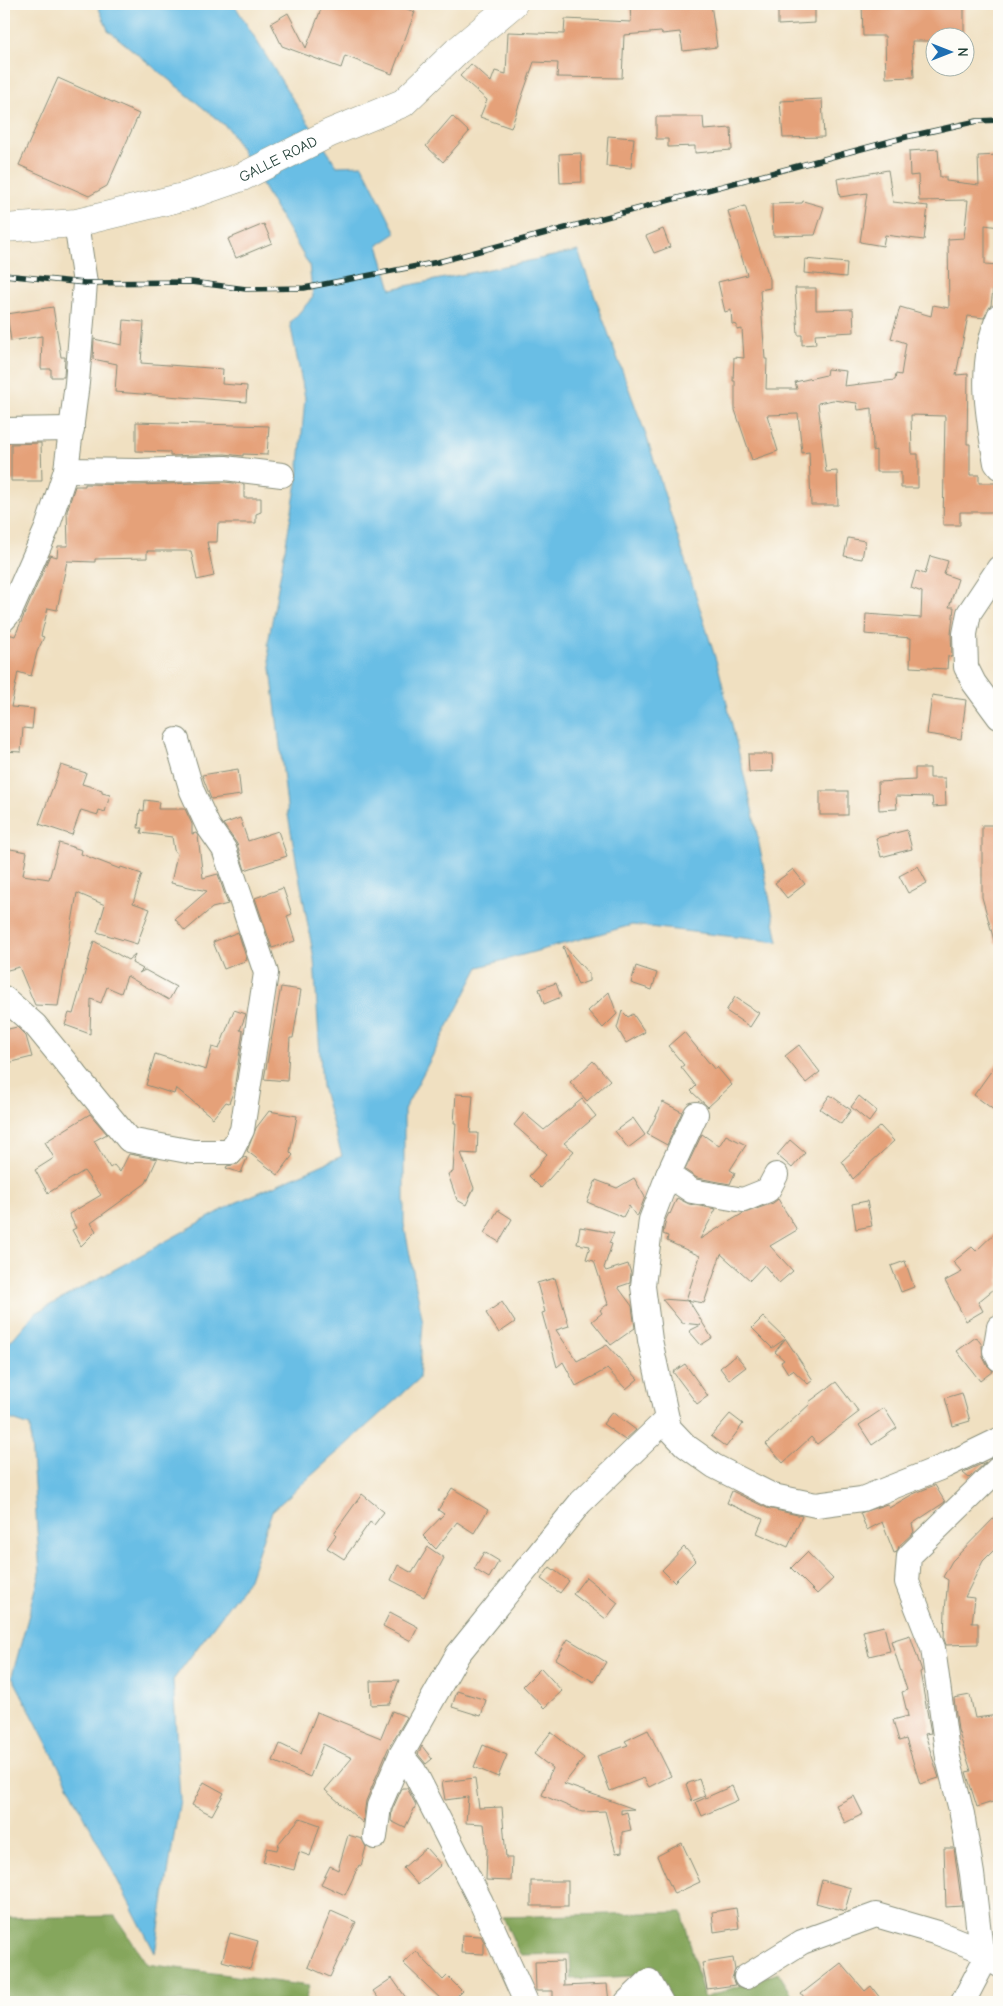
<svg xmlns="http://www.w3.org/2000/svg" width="1003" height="2006" viewBox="0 0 1003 2006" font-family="'Comic Neue',sans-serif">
  <rect width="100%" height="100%" fill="#fdfcf7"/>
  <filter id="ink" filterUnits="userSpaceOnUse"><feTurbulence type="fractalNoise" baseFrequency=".02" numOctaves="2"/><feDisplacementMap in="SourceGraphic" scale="10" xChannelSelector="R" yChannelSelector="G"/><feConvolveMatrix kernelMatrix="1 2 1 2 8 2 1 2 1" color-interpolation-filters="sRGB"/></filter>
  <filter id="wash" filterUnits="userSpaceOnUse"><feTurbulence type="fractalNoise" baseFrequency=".0096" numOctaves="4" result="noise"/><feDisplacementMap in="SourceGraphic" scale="20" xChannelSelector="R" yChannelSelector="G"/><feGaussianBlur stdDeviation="1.12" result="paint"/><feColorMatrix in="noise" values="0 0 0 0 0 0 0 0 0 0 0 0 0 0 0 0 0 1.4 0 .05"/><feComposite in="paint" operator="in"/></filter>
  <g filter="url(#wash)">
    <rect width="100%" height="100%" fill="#f0e0c1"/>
    <g fill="#85a65b" stroke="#527248">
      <path d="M682,1912L704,1998L778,1972L797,2002H672L656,1975L571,1979L570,1954L520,1955L503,1917Z"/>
      <path d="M115,1916L147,1964L309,1986L305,2002H4V1918Z"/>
    </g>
    <path fill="#69bee5" stroke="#447e8c" d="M97,4H234L292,98L337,166L362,165L396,233L378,245L391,289L578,251L647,438L719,670L753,813L778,942L632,925L479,967L404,1110V1224L423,1323L419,1379L272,1511L249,1579L173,1680L180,1799L155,1953L12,1676L40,1574L30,1426L4,1417V1349L34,1314L235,1203L342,1156L322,1087L314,959L288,815L268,643L298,477L305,398L290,323L313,297L309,265L229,129L108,30Z"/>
    <g id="blocks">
      <g fill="#e5a179">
        <path d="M323,4H394L415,12L392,74L345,56L341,68L282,46L271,23L288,13L306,48Z"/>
        <path d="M630,4H711L717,47L683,51L680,32L662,34L661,32L624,35L622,78L557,77L558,63L534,62L511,128L480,117L487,100L460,76L471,64L491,82L495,71L506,74L508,32L564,34L565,19L631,22Z"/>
        <path d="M778,4H815V23L778,25Z"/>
        <path d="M862,4H964V38H936V41H912L914,77L886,78L885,36H863Z"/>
        <path d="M58,78L139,114L107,186L89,196L19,165Z"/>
        <path d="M822,99L824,137L783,138L780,101Z"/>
        <path d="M452,116L469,132L443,162L426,146Z"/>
        <path d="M656,117H703L704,130L731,128L732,150L695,153V146L668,147V139H656Z"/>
        <path d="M608,136L634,138L631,168L606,166Z"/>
        <path d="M938,149L940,177H946V181L979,185L978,156L999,155V227L985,225V264L999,265V291L993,290L991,305L984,318L968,316L956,375L968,374L967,444H970V475H979V483H999V512H960V525H943L945,416L911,415L912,454H918V488H901V472H876V450L873,451L872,408L858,410L857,403L833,400L818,403L826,472L837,471L838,505H811L809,452L802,453L798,414L767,415L778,451L752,460L735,410V381H733L734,357L744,358L742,329L737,330V325L732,324L731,310L725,312L718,282L747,275L728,211L745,206L770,279V288L760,290L765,359H767L766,389H797L795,382L826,375L827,369L846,371L844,386L895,380L896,374L901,375L906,343L891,338L900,307L931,316L933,305L949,308L948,239L964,238L968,200L919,201L918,175L910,176L909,151Z"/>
        <path d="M581,153L582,182L560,183L559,154Z"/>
        <path d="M888,170L893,202L928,206L924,240L885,235L883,246L860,242L867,193L840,197L837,179Z"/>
        <path d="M803,201L824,207L815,235L773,236L772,204L802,203Z"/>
        <path d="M264,224L272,243L236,258L228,239Z"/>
        <path d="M663,229L670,247L654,253L646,236Z"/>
        <path d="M805,259L847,263L846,277L804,273Z"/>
        <path d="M795,288H816V310L853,309L854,332L815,334L816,344L802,345V335H798Z"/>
        <path d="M53,307L61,357H65L64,377H51V369H41L42,336L11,341L7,314Z"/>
        <path d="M124,320L144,322L141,363L223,369L222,384L247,386L246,402L115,392L117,364L93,359L94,339L122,345Z"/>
        <path d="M136,422L269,426L267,455L243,454V456L225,454L170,456V452L136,451Z"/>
        <path d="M41,443L42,481H11V444Z"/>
        <path d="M224,482L244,484V498H261V512L256,514V523H218L217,542H207L214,576L197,580L191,551H147V558L95,559V562L67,561L57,610L48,608L41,636L44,637L37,652L31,676L18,672L11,707L34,709L32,729L23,728L21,752L4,751V647L8,634L15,636L50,555L57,557L58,546H68L67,511L75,486H85V484L138,485Z"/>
        <path d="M848,538L865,541L862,559L844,556Z"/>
        <path d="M930,556L948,561L944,574L958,579L949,607H954L951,634L952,657L948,656L947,669L910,667L911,638L865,634L866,614L921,618L922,592L911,588L916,571L925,574Z"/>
        <path d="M932,695L966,700L961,739L927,734Z"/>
        <path d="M748,754H772L773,771L749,772Z"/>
        <path d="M61,765L86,773L82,784L102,790V793L110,795L105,812L99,810L98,815L81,810L72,835L39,824Z"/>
        <path d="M915,768H930V778H945L946,806L933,807L932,797L896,796L897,809L879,810L878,782L915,780Z"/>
        <path d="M238,769L241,795L211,799L202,775Z"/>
        <rect x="820" y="791" width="28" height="24"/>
        <path d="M145,800L159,802L158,809H185L192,824V834L196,833L198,836L203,878L218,874L228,904L212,908L185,931L175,919L207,891L171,883L177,854L174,850L172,837L141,833L142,828H138L140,810L144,811Z"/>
        <path d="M240,818L248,841L278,831L287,856L245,870L237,844L223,824Z"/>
        <path d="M982,825H999V944H995L982,897Z"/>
        <path d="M907,830L912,849L881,857L876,838Z"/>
        <path d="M59,843L82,850L81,854L120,869L121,867L142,874L133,903L150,909L137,944L97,932L105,905L77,893L58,1006L35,1005L19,967L4,971V856L5,848L27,852L23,875L49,879Z"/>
        <path d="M918,866L927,883L908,893L899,876Z"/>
        <path d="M793,869L805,884L787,898L775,883Z"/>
        <path d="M283,888L292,914L287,916L295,941L272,948L255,898Z"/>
        <path d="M238,932L247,960L224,969L213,942Z"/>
        <path d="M94,941L128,960L135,954L132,963L143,969L139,973L145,970L176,987L169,1000L127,976L121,993L107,987L101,1003L91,999L90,1034L65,1025L69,1013L73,1014Z"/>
        <path d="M564,946L589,974V981L578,985L563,947Z"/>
        <path d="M636,966L657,973L652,990L631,983Z"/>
        <path d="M556,983L561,997L544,1004L539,989Z"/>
        <path d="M281,987L301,990L293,1038H290L287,1081L264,1079Z"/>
        <path d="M609,992L617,1014L603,1028L588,1011Z"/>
        <path d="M735,997L759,1013L750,1027L726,1011Z"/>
        <path d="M234,1010L246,1014L240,1030L243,1031L234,1090L229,1103L226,1102L213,1118L176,1088L174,1094L146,1085L155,1054L206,1070L212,1047L219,1049Z"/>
        <path d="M622,1011L628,1017L633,1014L645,1032L626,1043L617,1028Z"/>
        <path d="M17,1027L26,1036L32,1057L4,1064V1030Z"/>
        <path d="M684,1032L715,1070L717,1067L732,1085L708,1107L691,1091L696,1086L681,1067L684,1065L668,1046Z"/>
        <path d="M799,1045L820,1072L806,1083L785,1056Z"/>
        <path d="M999,1060V1114L974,1095Z"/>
        <path d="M593,1061L610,1080L587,1101L570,1082Z"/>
        <path d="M456,1094L473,1095L470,1133H478L477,1154L461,1153L474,1188L466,1205L457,1200L448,1174L453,1172L456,1123H454Z"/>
        <path d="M830,1095L851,1110L841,1124L820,1109Z"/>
        <path d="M859,1096L877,1111L869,1122L851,1107Z"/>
        <path d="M582,1099L596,1116L564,1143L574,1151L541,1188L529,1176L541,1163L540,1162L547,1154L514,1125L524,1113L544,1130Z"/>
        <path d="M663,1102L682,1112L667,1145L647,1134Z"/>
        <path d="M269,1111L297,1116L290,1152L293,1155L278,1175L247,1151L256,1128Z"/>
        <path d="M90,1114L107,1134L94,1141L110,1168L114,1165L120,1172L129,1154L157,1159L146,1183L91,1223L96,1231L81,1246L72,1230L76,1228L69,1214L101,1195L84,1171L48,1193L35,1170L54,1158L45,1142Z"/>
        <path d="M633,1118L645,1135L628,1148L615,1131Z"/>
        <path d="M880,1126L894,1141L853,1179L842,1161Z"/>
        <path d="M702,1134L719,1146L726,1135L746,1145L730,1170L735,1173L730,1184L697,1178L685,1170Z"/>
        <path d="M790,1140L805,1153L792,1168L777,1155Z"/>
        <path d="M244,1157L247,1158L241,1173L226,1168L227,1166L238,1164Z"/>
        <path d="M634,1178L645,1197L638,1215L636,1216L629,1206L623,1217L587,1202L596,1180L617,1188Z"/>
        <path d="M677,1198L689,1204L716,1209L700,1239L742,1214L773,1203L778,1199L797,1230L770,1246L793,1271L779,1283L764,1265L750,1280L721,1254L704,1303L686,1300L700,1256L667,1241L668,1236L663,1234L666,1219L669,1213L670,1214Z"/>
        <path d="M867,1201L872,1226L856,1229L852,1204Z"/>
        <path d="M498,1210L512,1219L499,1242L484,1233Z"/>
        <path d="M580,1227L614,1233L609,1243L612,1244L604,1268L606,1271L628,1264L631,1273L630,1283L618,1287L632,1306L635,1328L611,1345L592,1321L602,1313L600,1310L608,1304L594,1261L586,1259L590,1246L577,1244Z"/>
        <path d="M999,1229V1285L978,1302L983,1311L966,1321L945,1281L962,1272L953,1262L972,1247L976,1251Z"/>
        <path d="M905,1261L914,1287L901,1292L891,1266Z"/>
        <path d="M555,1278L569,1326L556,1330L577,1361L607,1345L638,1379L626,1389L607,1369L576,1386L563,1362L557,1367L542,1313L545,1312L537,1283Z"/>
        <path d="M662,1299L689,1301L712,1338L701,1345L689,1331L701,1325L682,1323Z"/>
        <path d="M502,1302L515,1322L499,1333L486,1313Z"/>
        <path d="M763,1317L785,1338L813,1380L808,1384L793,1370L788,1373L781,1362L784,1360L775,1352L785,1339L772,1348L752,1328Z"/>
        <path d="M976,1337L982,1345L983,1357L987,1365L993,1371L980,1381L957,1351Z"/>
        <path d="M736,1355L746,1367L729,1380L720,1368Z"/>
        <path d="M685,1364L708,1396L697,1404L673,1372Z"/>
        <path d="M836,1382L859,1412L817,1444L811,1437L783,1463L766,1444L810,1404L809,1402Z"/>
        <path d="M962,1393L970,1421L953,1426L945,1398Z"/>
        <path d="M884,1408L897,1428L872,1445L859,1425Z"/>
        <path d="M612,1412L636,1430L625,1440L603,1424Z"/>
        <path d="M730,1414L743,1424L726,1447L711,1436Z"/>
        <path d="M986,1462L969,1478L963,1473L964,1472Z"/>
        <path d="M935,1485L945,1502L912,1524L914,1532L899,1546L897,1552L894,1553L882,1522L867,1530L860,1513L887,1504L889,1508L913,1494Z"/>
        <path d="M452,1488L488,1510L474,1533L457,1522L436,1549L423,1536L444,1514L438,1510Z"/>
        <path d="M732,1491L767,1508L802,1516L788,1547L757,1533L763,1519L727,1503Z"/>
        <path d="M362,1494L384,1512L374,1525L370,1522L344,1559L327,1548L336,1535L334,1533Z"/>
        <path d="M999,1513V1545L983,1561L965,1597L975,1598L972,1623H978V1644L946,1645L944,1639L945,1610L948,1580L943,1577L952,1561Z"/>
        <path d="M428,1547L444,1558L424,1597L391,1580L398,1565L412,1573Z"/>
        <path d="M684,1547L696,1560L674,1582L662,1570Z"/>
        <path d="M484,1552L499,1561L489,1578L474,1569Z"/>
        <path d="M807,1552L833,1579L817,1594L791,1568Z"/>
        <path d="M550,1567L569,1581L560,1593L541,1579Z"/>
        <path d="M586,1577L618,1603L606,1619L573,1594Z"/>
        <path d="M390,1612L418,1627L411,1641L383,1626Z"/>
        <path d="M884,1626L890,1651L869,1656L863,1631Z"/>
        <path d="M910,1635L922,1671L920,1672L931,1733L925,1734L939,1778L920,1784L906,1739L899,1741L893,1720L908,1716L902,1692L907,1690L891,1641Z"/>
        <path d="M568,1639L606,1662L594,1682L556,1659Z"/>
        <path d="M541,1668L562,1691L544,1708L523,1686Z"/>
        <path d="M399,1680L390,1704L371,1705L370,1681Z"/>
        <path d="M457,1691L486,1700L481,1716L452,1707Z"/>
        <path d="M970,1695L975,1718L999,1715V1800L977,1807L966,1772L971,1771L958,1730L954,1698Z"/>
        <path d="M392,1711L407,1717L388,1749L366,1801L363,1823L325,1790L352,1758L323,1744L310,1777L273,1761L280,1744L301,1754L317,1712L381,1738Z"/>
        <path d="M648,1730L671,1776L649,1787L644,1778L610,1791L597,1756L628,1745L625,1741Z"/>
        <path d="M551,1732L584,1758L564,1784L634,1809L621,1810V1814L627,1812L631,1830L622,1832V1852L616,1853L605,1811L582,1812L542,1795L552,1768L534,1754Z"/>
        <path d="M483,1745L507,1755L498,1777L474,1767Z"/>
        <path d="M422,1746L432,1759L426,1764L418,1754Z"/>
        <path d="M475,1778L479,1808L502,1807L506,1858H512L511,1881L486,1880L487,1848L484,1824L466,1823L468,1797L445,1800L442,1782Z"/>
        <path d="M699,1779L705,1796L692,1801L686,1784Z"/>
        <path d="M204,1782L224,1793L212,1815L192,1805Z"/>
        <path d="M732,1786L738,1800L702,1816L696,1802Z"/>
        <path d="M402,1788H407L416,1805L405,1828L391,1821L392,1810Z"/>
        <path d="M854,1796L863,1814L845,1823L836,1805Z"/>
        <path d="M300,1818L320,1825L310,1856L299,1852L294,1870L263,1862L267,1848L277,1850L279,1843Z"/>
        <path d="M348,1835L362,1839L366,1847L361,1866L359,1865L345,1895L321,1884L330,1866L338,1870Z"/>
        <path d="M682,1843L700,1882L674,1894L657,1856Z"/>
        <path d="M426,1848L441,1865L418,1885L403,1868Z"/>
        <path d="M944,1848H954L962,1906L946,1907Z"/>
        <path d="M822,1880L851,1888L845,1911L816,1903Z"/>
        <rect x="531" y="1881" width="37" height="25"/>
        <path d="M736,1908L739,1928L714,1932L712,1912Z"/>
        <path d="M331,1911L356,1922L330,1977L308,1967Z"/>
        <path d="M230,1933L258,1941L250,1969L222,1961Z"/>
        <path d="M462,1935L481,1936L484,1942V1954L461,1953Z"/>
        <path d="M416,1951L443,1980L447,1976L462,1991L451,2002H444L403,1963Z"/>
        <path d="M733,1958L735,1970L732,1978L735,1985L707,1989L702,1963Z"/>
        <path d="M563,1961L564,1986L607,1984L609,2002H553V1991H536L535,1962Z"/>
        <path d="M841,1963L865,1991L871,1986L883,2002H807L801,1994Z"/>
        <path d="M392,1978L409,2002H381L373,1991Z"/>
      </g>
    </g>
  </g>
  <g filter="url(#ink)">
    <use href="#blocks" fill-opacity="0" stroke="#888e7a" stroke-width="1"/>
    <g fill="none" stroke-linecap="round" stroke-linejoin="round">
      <g stroke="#888e7a" stroke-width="26">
        <g id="minor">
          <path d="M999,316C978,364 987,413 996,463L999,467"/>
          <path d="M4,430L72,429"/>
          <path d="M66,470L138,471L225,468L282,475"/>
          <path d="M999,568L969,613L965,634L966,667L974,683L999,717"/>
          <path d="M4,619L10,612L47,528L66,470L77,383L85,283L76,223"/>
          <path d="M4,998L35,1025L129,1140L193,1152H231L242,1130L266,973L224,849L208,826L192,791L177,740"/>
          <path d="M668,1175L696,1114"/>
          <path d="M776,1175L768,1190L743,1200L692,1191L668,1175L651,1220L643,1286L650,1340L669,1428L686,1446L714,1466L773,1496L816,1505L862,1499L945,1466L999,1440"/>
          <path d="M999,1327L995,1351L999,1359"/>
          <path d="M999,1468L909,1556L907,1582L933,1648L948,1758L962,1814L972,1874L981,1950L999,1965"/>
          <path d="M401,1755L414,1771L481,1902L526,2002"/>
          <path d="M375,1837L379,1806L401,1755L458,1654L580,1503L667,1419"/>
          <path d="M746,1977L802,1942L876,1915L938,1933L981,1950"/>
          <path d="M627,2002L649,1981L661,2002"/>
          <path d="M963,2002L987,1956"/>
        </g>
      </g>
      <g stroke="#888e7a" stroke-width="29">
        <g id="highway">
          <path id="s1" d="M4,228L76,223L187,196L242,177L330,133L403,103L457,51L513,4"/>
        </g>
      </g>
      <use href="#minor" stroke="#fff" stroke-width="24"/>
      <use href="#highway" stroke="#fff" stroke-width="28"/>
      <g stroke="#1f3d34" stroke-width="5.5">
        <path id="rail" d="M4,275L85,283L191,282L246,289L304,288L438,262L906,137L977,121L999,120"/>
      </g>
      <use href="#rail" stroke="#fdfcf7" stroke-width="4" stroke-dasharray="11" stroke-linecap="butt"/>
    </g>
  </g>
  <g text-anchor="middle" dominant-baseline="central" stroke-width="4" stroke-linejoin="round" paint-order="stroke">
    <g font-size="15" fill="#1f3d34" stroke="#fdfcf7">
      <text stroke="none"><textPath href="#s1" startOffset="285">GALLE ROAD</textPath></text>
    </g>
  </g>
  <rect width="1003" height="2006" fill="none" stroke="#fdfcf7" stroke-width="20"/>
  <g transform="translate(950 52) rotate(90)"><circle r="24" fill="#fdfcf7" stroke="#a4b0a9"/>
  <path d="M0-4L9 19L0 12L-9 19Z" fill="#1f6fb2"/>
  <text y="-8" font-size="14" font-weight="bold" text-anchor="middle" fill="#1f3d34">N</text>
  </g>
</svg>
